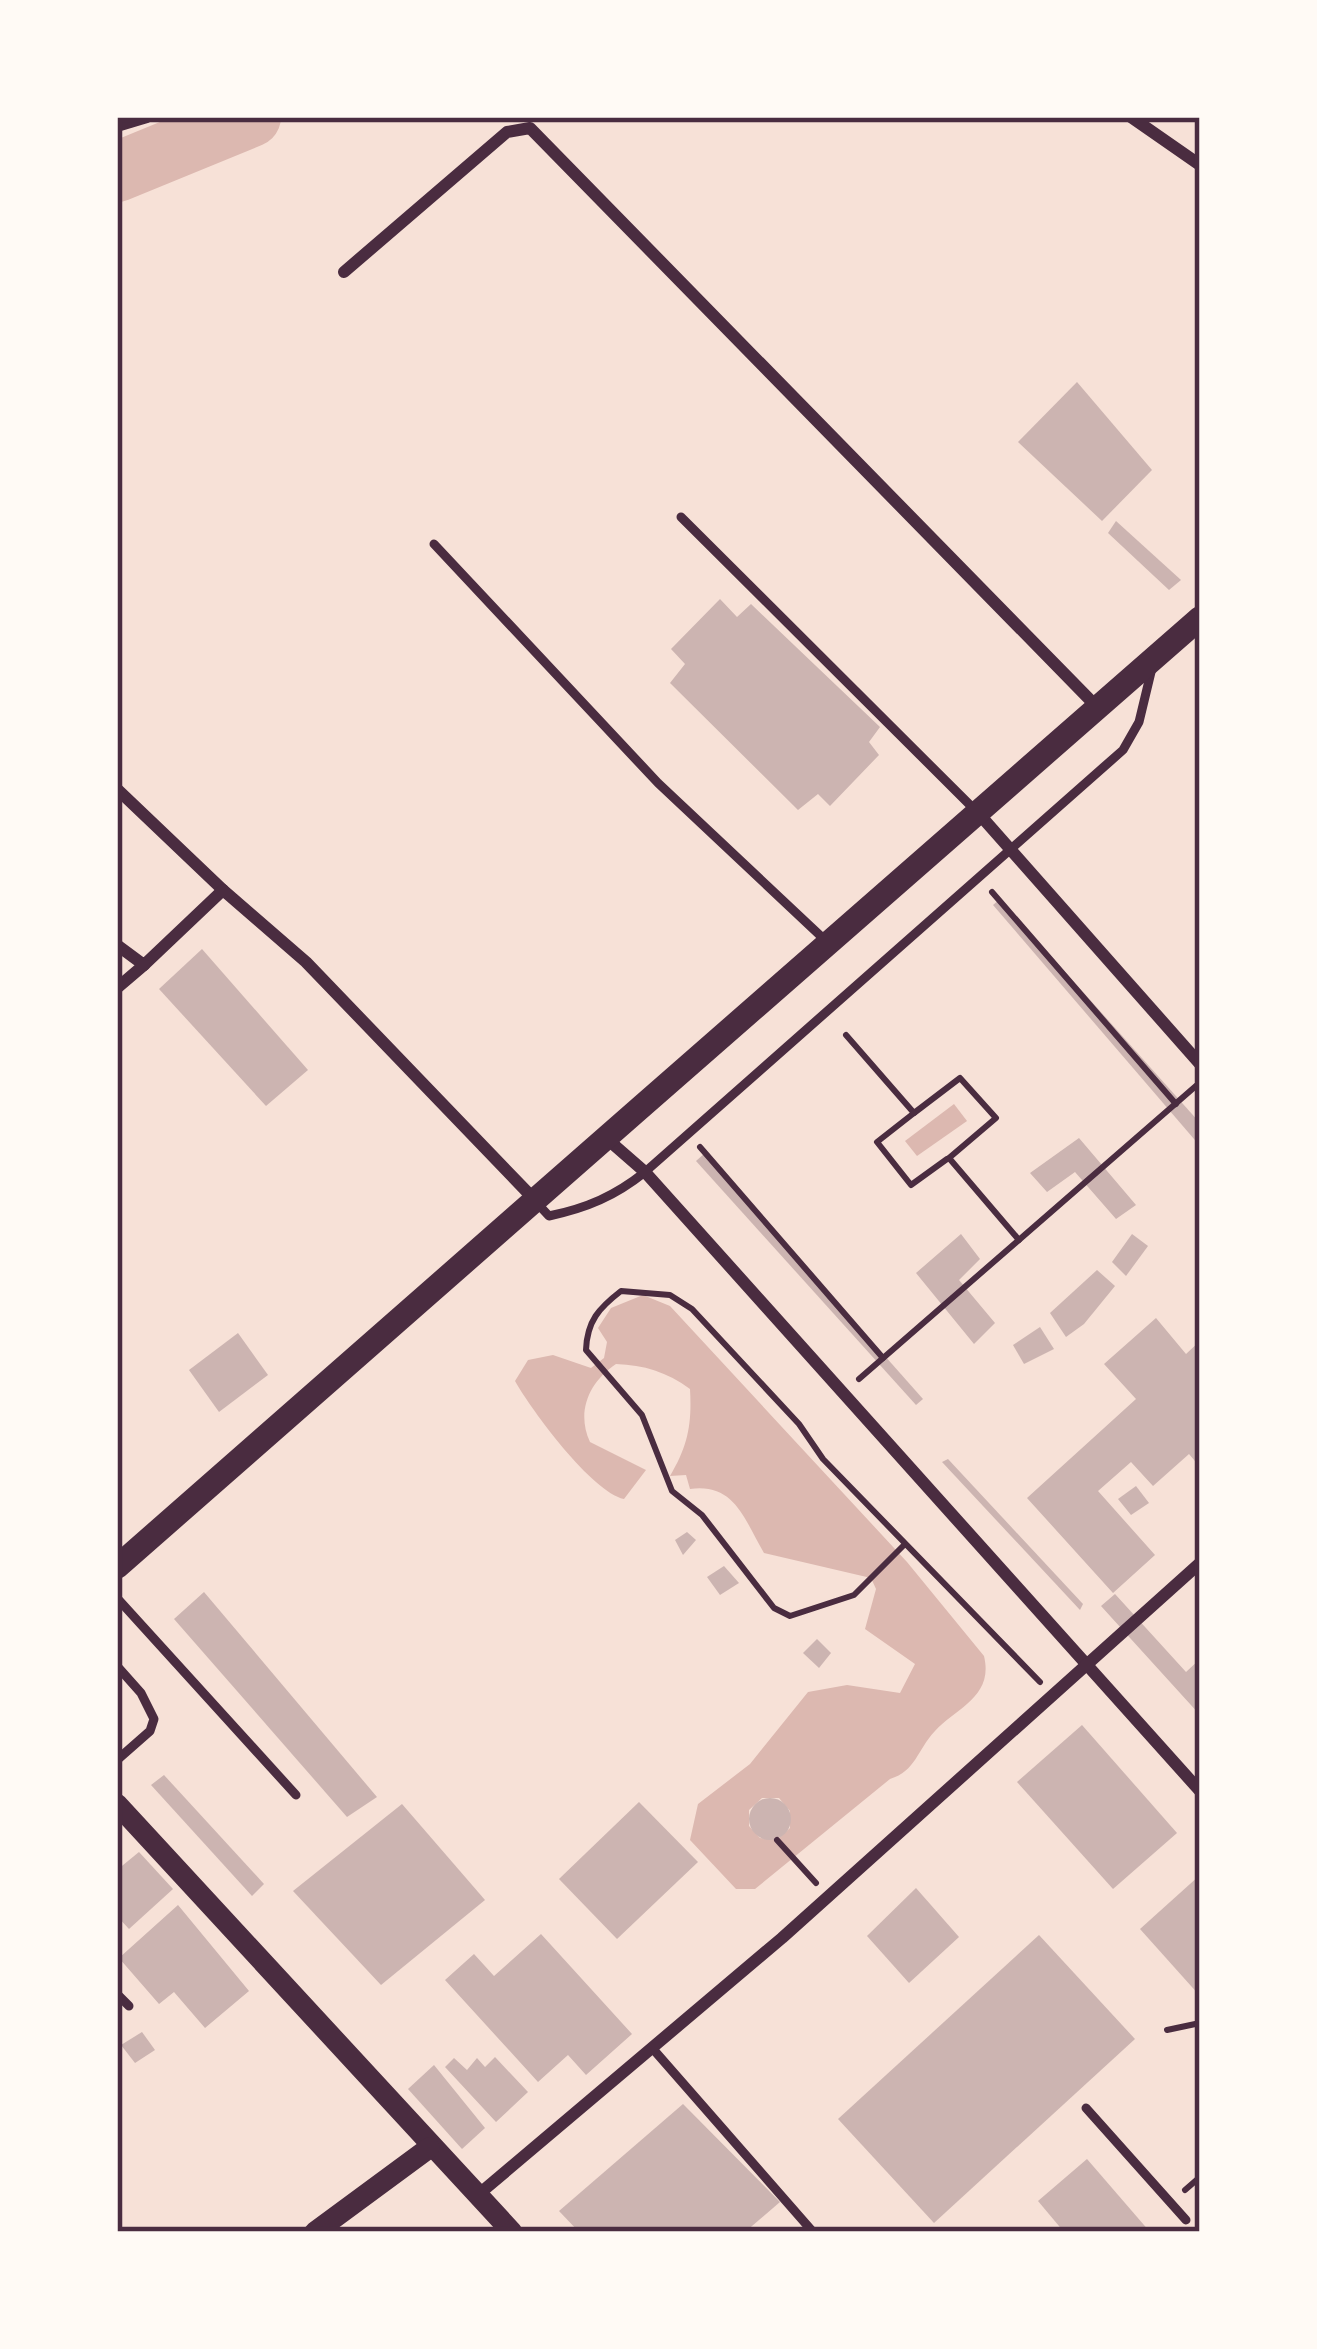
<svg xmlns="http://www.w3.org/2000/svg" width="1317" height="2349" viewBox="0 0 1317 2349" font-family="Rubik,sans-serif">
  <rect width="100%" height="100%" fill="#f7e1d7"/>
  <g fill="#dcb8b0" fill-rule="evenodd">
    <path d="M954,1104L967,1121L917,1156L905,1141Z"/>
    <path d="M643,1295L670,1306L907,1562L984,1656C994,1697 956,1708 935,1731C917,1750 916,1771 890,1779L755,1889H736L690,1840L698,1804L750,1764L808,1692L847,1685L900,1693L915,1664L865,1629L876,1589L871,1578L764,1553C744,1519 735,1483 690,1489L686,1475L670,1476C688,1446 692,1424 690,1389C667,1372 644,1365 616,1364C589,1382 576,1412 590,1442L646,1470L624,1499C592,1492 532,1411 515,1381L528,1360L553,1355L591,1368L604,1358L607,1342L598,1328L611,1308ZM762,1798H779L790,1811V1828L777,1840L760,1838L749,1826V1810Z"/>
  </g>
  <g fill="none" stroke-linecap="round" stroke-linejoin="round">
    <path stroke="#dcb8b0" stroke-width="60" d="M117,172L251,117"/>
  </g>
  <g fill="#ccb4b1">
    <path d="M1077,382L1152,470L1102,521L1018,442Z"/>
    <path d="M1116,521L1181,580L1169,590L1108,533Z"/>
    <path d="M720,599L737,617L751,604L880,727L869,742L879,755L830,806L818,794L798,810L670,683L685,664L671,649Z"/>
    <path d="M1000,899L1200,1123V1146L993,905Z"/>
    <path d="M202,949L308,1070L266,1106L159,989Z"/>
    <path d="M1079,1138L1136,1205L1116,1219L1075,1172L1047,1192L1030,1173Z"/>
    <path d="M705,1153L923,1399L916,1405L696,1161Z"/>
    <path d="M961,1234L980,1259L959,1280L995,1323L974,1344L916,1273Z"/>
    <path d="M1132,1234L1148,1246L1126,1276L1112,1262Z"/>
    <path d="M1097,1270L1115,1286L1084,1324L1066,1337L1050,1313Z"/>
    <path d="M1156,1318L1186,1354L1200,1341V1467L1189,1454L1153,1486L1131,1462L1098,1491L1155,1555L1113,1593L1027,1498L1136,1399L1104,1364Z"/>
    <path d="M1040,1327L1054,1349L1024,1364L1013,1345Z"/>
    <path d="M238,1333L268,1375L219,1412L189,1370Z"/>
    <path d="M948,1459L1083,1604L1080,1610L942,1462Z"/>
    <path d="M1136,1486L1149,1503L1131,1515L1118,1499Z"/>
    <path d="M687,1532L696,1540L683,1555L675,1540Z"/>
    <path d="M724,1566L739,1583L720,1595L707,1577Z"/>
    <path d="M204,1592L377,1797L347,1817L174,1619Z"/>
    <path d="M1115,1594L1186,1672L1200,1659V1715L1101,1606Z"/>
    <path d="M817,1639L831,1653L819,1668L803,1653Z"/>
    <path d="M1082,1725L1177,1833L1113,1889L1017,1782Z"/>
    <path d="M164,1775L264,1884L252,1896L151,1785Z"/>
    <circle cx="770" cy="1819" r="21"/>
    <path d="M639,1802L698,1862L617,1939L559,1879Z"/>
    <path d="M402,1804L485,1900L381,1985L293,1891Z"/>
    <path d="M139,1852L173,1889L129,1929L117,1916V1870Z"/>
    <path d="M1200,1875V1996L1140,1929Z"/>
    <path d="M916,1888L959,1937L909,1983L867,1936Z"/>
    <path d="M178,1905L249,1991L205,2028L174,1992L159,2004L119,1958Z"/>
    <path d="M541,1934L632,2034L586,2075L568,2055L538,2082L445,1980L474,1954L494,1976Z"/>
    <path d="M1039,1935L1135,2039L934,2223L838,2119Z"/>
    <path d="M142,2032L155,2050L135,2063L121,2045Z"/>
    <path d="M495,2057L528,2092L496,2122L445,2067L454,2058L467,2070L477,2058L485,2067Z"/>
    <path d="M434,2065L485,2128L462,2149L408,2089Z"/>
    <path d="M683,2104L780,2202L745,2232H579L559,2211Z"/>
    <path d="M1087,2159L1150,2232H1064L1038,2201Z"/>
  </g>
  <g fill="none" stroke-linecap="round" stroke-linejoin="round">
    <g stroke="#4a2c40" stroke-width="6">
      <path d="M992,892L1176,1104"/>
      <path d="M846,1035L914,1113L960,1078L996,1118L949,1158L1019,1240"/>
      <path d="M914,1113L877,1142L911,1185L947,1159"/>
      <path d="M700,1147L883,1358"/>
      <path d="M859,1379L1197,1085"/>
      <path d="M905,1544L854,1595L790,1616L774,1608L702,1515L672,1491L642,1415L586,1350C587,1321 599,1308 621,1291L670,1295L692,1309L799,1424L823,1459L1040,1682"/>
      <path d="M777,1840L816,1883"/>
      <path d="M1167,2030L1200,2023"/>
      <path d="M1185,2190L1200,2177"/>
    </g>
    <g stroke="#4a2c40" stroke-width="9">
      <path d="M681,517L975,810"/>
      <path d="M434,544L658,783L826,941"/>
      <path d="M535,1201L549,1216C587,1208 615,1196 645,1172L1123,750L1139,722L1152,668"/>
      <path d="M117,1598L296,1795"/>
      <path d="M117,1666L141,1693L154,1719L150,1731L117,1760"/>
      <path d="M117,1994L129,2006"/>
      <path d="M653,2049L813,2232"/>
      <path d="M1086,2108L1186,2220"/>
    </g>
    <g stroke="#4a2c40" stroke-width="12">
      <path d="M1131,117L1200,165"/>
      <path d="M117,126L147,117"/>
      <path d="M344,272L507,132L530,128L1097,707"/>
      <path d="M117,789L223,890"/>
      <path d="M980,815L1200,1064"/>
      <path d="M117,945L144,965L223,890L306,962L532,1197"/>
      <path d="M117,988L144,965"/>
      <path d="M606,1138L645,1172L1200,1791"/>
      <path d="M479,2194L782,1938L1200,1563"/>
    </g>
    <g stroke="#4a2c40" stroke-width="21">
      <path d="M117,1804L512,2232"/>
      <path d="M315,2232L429,2148"/>
    </g>
    <path stroke="#4a2c40" stroke-width="24" d="M117,1567C477,1249 839,935 1200,618"/>
  </g>
  <rect width="1317" height="2349" fill="none" stroke="#fffaf5" stroke-width="240"/>
  <rect x="120" y="120" width="1077" height="2109" fill="none" stroke="#4a2c40" stroke-width="4.5"/>
</svg>
